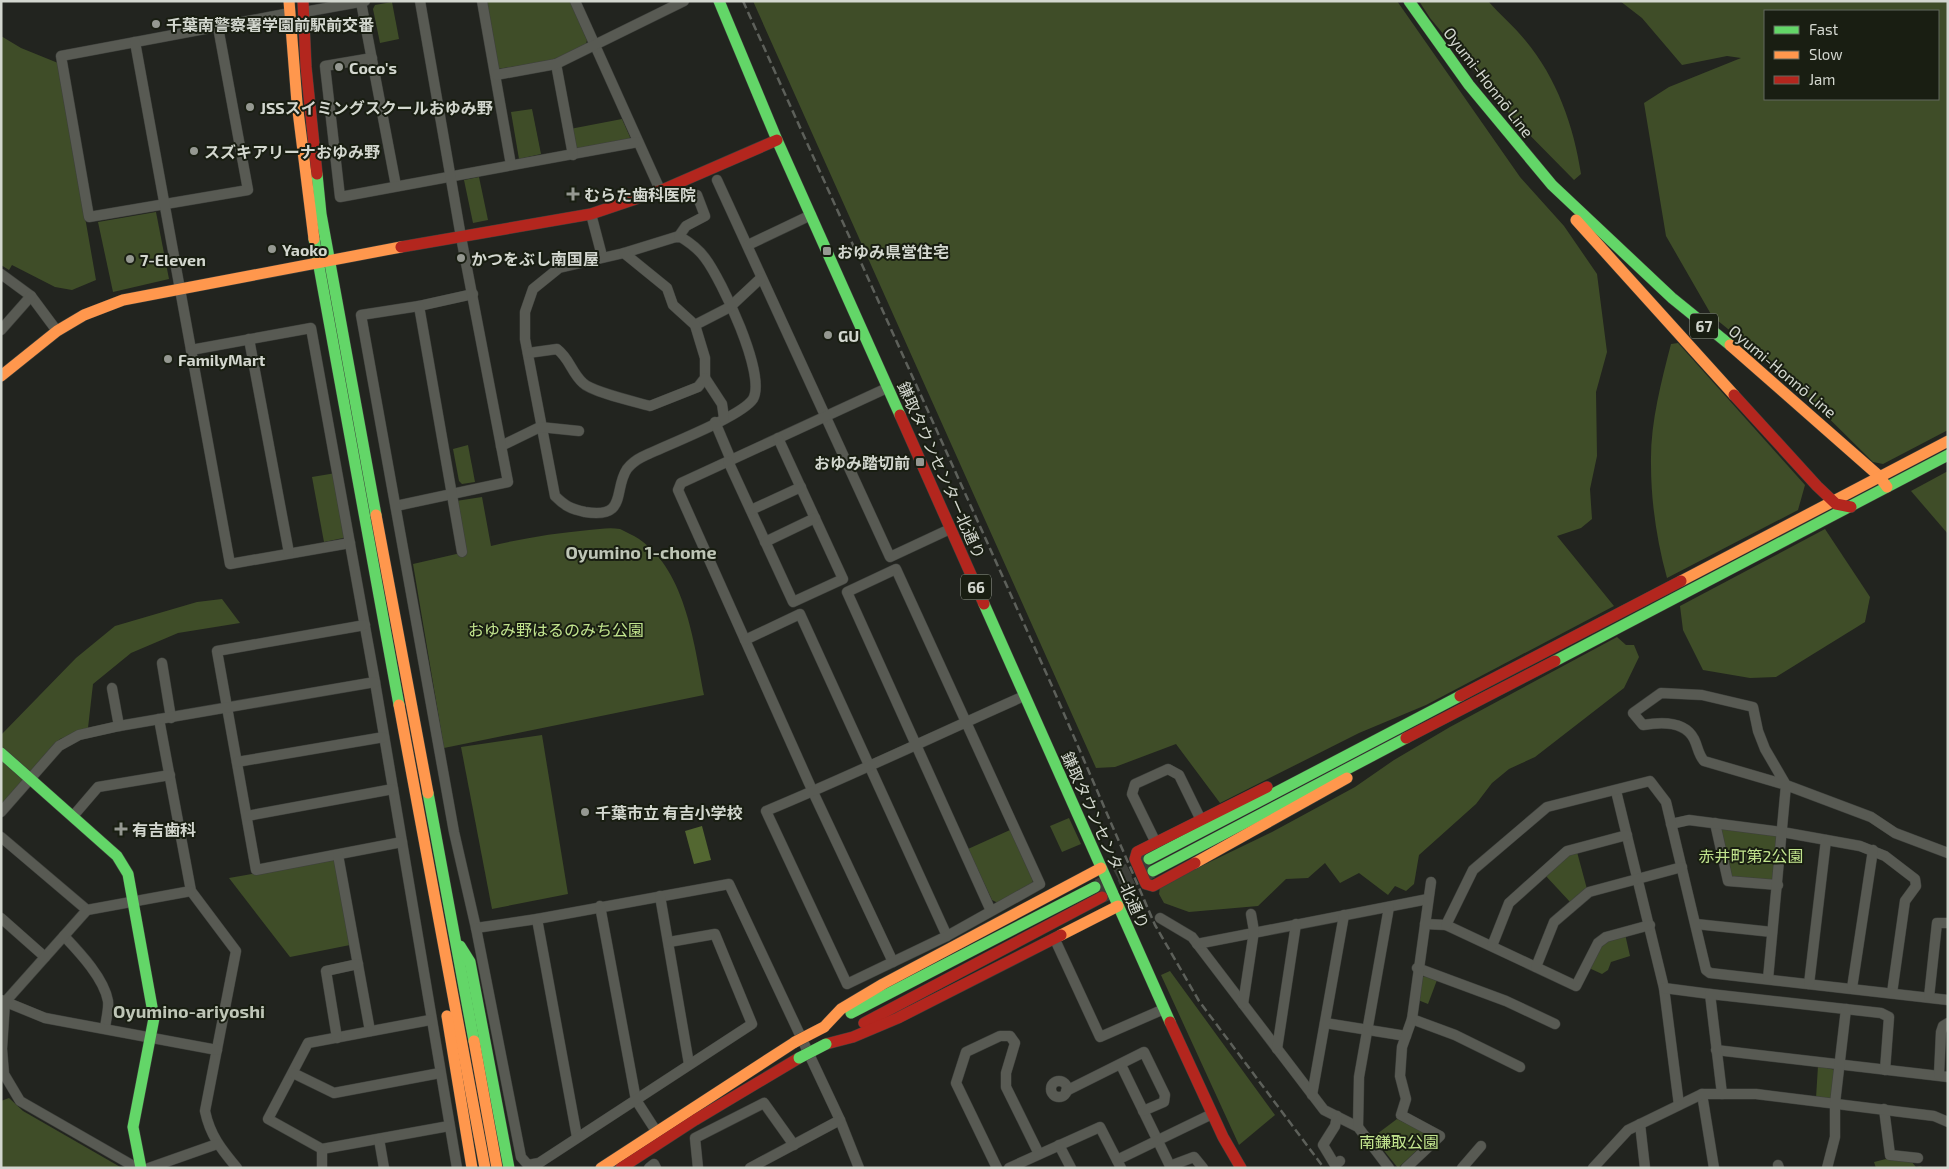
<svg xmlns="http://www.w3.org/2000/svg" width="1949" height="1169" viewBox="0 0 1949 1169" font-family="'Exo 2','Noto Sans JP',sans-serif">
  <rect width="100%" height="100%" fill="#22241f"/>
  <g fill="#3f4d28" fill-rule="evenodd">
    <path d="M486,1H570L587,40L586,44L555,60L498,69Z"/>
    <path d="M753,1H1397L1520,177L1564,226L1597,274L1607,352L1596,392L1597,456L1590,489L1592,519L1581,528L1557,536L1614,606L1426,705L1359,733L1220,803L1176,744L1115,767L1096,768Z"/>
    <path d="M1419,1H1488C1500,15 1514,26 1525,40C1557,78 1574,127 1581,174L1574,180L1513,118L1430,18Z"/>
    <path d="M1620,1H1948V430L1883,464L1873,462L1787,377L1712,316L1666,236L1644,103L1669,87L1741,58L1727,56L1682,65L1642,18ZM1765,11H1938V99H1765Z"/>
    <path d="M392,2L399,39L380,43L373,9L375,5Z"/>
    <path d="M1,36L21,48L58,63L96,280L72,290L55,287L12,265L9,270L1,265Z"/>
    <path d="M532,109L541,154L519,159L511,112Z"/>
    <path d="M622,119L630,137L629,141L577,150L570,129Z"/>
    <path d="M479,177L488,220L473,223L464,180Z"/>
    <path d="M156,212L169,279L113,292L98,222Z"/>
    <path d="M1678,343L1805,485L1798,510L1667,578C1657,542 1651,502 1651,465C1650,424 1661,383 1671,344Z"/>
    <path d="M468,445L475,482L462,484L459,481L453,449Z"/>
    <path d="M1948,471V534L1911,491Z"/>
    <path d="M336,473L348,537L324,542L312,477Z"/>
    <path d="M482,497L491,546C524,538 556,533 589,530C599,529 610,527 620,529C625,531 629,534 634,536C685,565 694,643 704,695L444,748L413,564L465,552L456,501Z"/>
    <path d="M1825,529L1870,597L1865,622L1776,677L1750,678L1703,670L1683,630L1680,606Z"/>
    <path d="M222,599L240,623L178,633L131,653L93,684L88,728L60,739L1,805V735L76,658L115,626L197,602Z"/>
    <path d="M1617,637L1626,645H1634L1639,657L1624,688L1535,757L1509,769L1492,783L1476,804L1419,855L1414,884L1406,891L1395,886L1388,895L1359,873L1340,883L1325,863L1308,878L1286,879L1258,906L1189,912L1164,903L1159,894L1160,886L1272,832L1355,787L1394,760L1450,727Z"/>
    <path d="M542,735L568,894L492,909L461,747Z"/>
    <path d="M1069,818L1081,844L1062,852L1050,826Z"/>
    <path d="M1722,826L1778,835L1774,881L1731,876L1719,829Z"/>
    <path d="M1010,830L1033,880L1032,885L998,903L992,900L968,849Z"/>
    <path d="M1577,852L1587,889L1571,903L1545,875L1569,855Z"/>
    <path d="M336,859L350,945L290,957L229,878Z"/>
    <path d="M1625,934L1630,956L1611,962L1608,970L1602,974L1589,968L1602,942Z"/>
    <path d="M1170,971L1275,1115L1239,1145L1161,975Z"/>
    <path d="M1425,976L1437,980L1428,1004L1418,1000L1421,978Z"/>
    <path d="M1818,1066L1836,1070L1833,1096L1829,1099L1816,1098Z"/>
    <path d="M9,1098L23,1111L122,1168H1V1101Z"/>
    <path d="M1397,1119L1432,1136L1398,1168L1373,1137Z"/>
    <path d="M1886,1159L1910,1160L1916,1167L1922,1166L1920,1168H1876L1874,1162Z"/>
  </g>
  <path fill="#536731" d="M702,826L711,860L694,864L685,831Z"/>
  <g fill="none" stroke-linecap="round" stroke-linejoin="round">
    <g stroke="#3d3f39" stroke-width="14" stroke-dasharray="14 7" stroke-linecap="butt">
      <path d="M1098,886L1148,860"/>
      <path d="M1102,896L1152,871"/>
    </g>
    <g stroke="#3e403c" stroke-width="11">
      <g id="street">
        <path d="M482,1L511,165"/>
        <path d="M575,1L661,192"/>
        <path d="M361,2L396,186"/>
        <path d="M304,12L365,1"/>
        <path d="M218,27L248,190L89,217L61,56L290,13"/>
        <path d="M135,42L230,564L350,543"/>
        <path d="M372,58L325,66L340,197L638,142"/>
        <path d="M556,64L573,155"/>
        <path d="M496,75L556,64L684,1"/>
        <path d="M717,180L890,557L950,529"/>
        <path d="M591,214L602,256"/>
        <path d="M679,236C689,242 698,248 705,258C721,279 767,375 753,399C741,417 664,446 642,457C636,460 631,464 627,469C613,490 628,519 585,512C571,509 565,506 555,496L525,339V312L533,289L559,268L624,253Z"/>
        <path d="M679,236L686,226L705,216L697,195"/>
        <path d="M748,245L811,215"/>
        <path d="M1,274L31,296L57,331"/>
        <path d="M419,306L473,294"/>
        <path d="M695,325L730,307L761,278"/>
        <path d="M1,330L31,296"/>
        <path d="M249,339L289,553"/>
        <path d="M191,350L311,328L375,682L457,1168"/>
        <path d="M528,353L557,349C570,359 571,372 583,383C592,392 636,402 650,406L698,387L705,378V358L695,325L673,305L667,288L624,253"/>
        <path d="M705,378L722,404L724,418"/>
        <path d="M887,388L681,483L678,490L813,792L893,962"/>
        <path d="M715,422L731,460"/>
        <path d="M501,446L540,427L579,431"/>
        <path d="M728,461L793,602L843,579L778,438"/>
        <path d="M396,506L508,482L461,237L420,1"/>
        <path d="M751,510L801,487"/>
        <path d="M765,542L815,518"/>
        <path d="M462,552L419,306L361,315L454,832L476,928L537,919L729,884L840,1120L859,1168"/>
        <path d="M365,625L217,651L256,870L402,842"/>
        <path d="M745,640L800,614L947,936"/>
        <path d="M162,663L171,718"/>
        <path d="M112,688L119,726"/>
        <path d="M159,719L191,891L236,951L205,1111C210,1135 221,1149 237,1168"/>
        <path d="M237,762L384,737"/>
        <path d="M1616,791L1664,988L1679,1105"/>
        <path d="M1,812L59,746L79,735L119,726L375,682"/>
        <path d="M74,815L98,787L170,775"/>
        <path d="M247,816L393,789"/>
        <path d="M1715,823L1728,881L1778,885"/>
        <path d="M1671,824L1689,820L1782,832L1860,846L1885,856L1915,879L1916,886L1905,901L1892,993"/>
        <path d="M1,837L87,910"/>
        <path d="M1156,843L1132,794L1135,784L1168,769L1179,775L1201,820"/>
        <path d="M338,855L370,1031"/>
        <path d="M660,896L689,1064"/>
        <path d="M600,906L636,1100L656,1131"/>
        <path d="M991,911L847,592L896,569L1040,884L947,936L847,984L766,811C853,775 938,734 1024,696"/>
        <path d="M1,918L45,957"/>
        <path d="M1160,918L1192,937L1324,1110L1358,1127L1389,1168"/>
        <path d="M537,919L577,1137"/>
        <path d="M1425,924L1446,925L1576,986L1598,943L1606,937L1650,925"/>
        <path d="M1696,924L1772,932"/>
        <path d="M1446,925L1473,870L1547,807L1650,781L1666,802L1706,970L1710,973L1948,1000"/>
        <path d="M476,928L521,1157L528,1165L539,1163L752,1024L715,934L669,942"/>
        <path d="M64,936C79,952 104,978 108,1001C109,1009 106,1019 105,1028"/>
        <path d="M1057,944L1100,1037L1164,1009"/>
        <path d="M1197,944L1428,899"/>
        <path d="M1492,946L1509,903L1567,851L1627,835"/>
        <path d="M1536,967L1554,922L1589,892L1682,867"/>
        <path d="M1417,968L1506,1001L1555,1024"/>
        <path d="M1768,979L1786,785L1765,749L1758,731L1753,707L1702,695L1661,693L1633,713L1643,725C1660,722 1685,721 1694,739C1698,747 1698,754 1704,761L1786,785L1871,817L1895,833L1948,853"/>
        <path d="M1809,984L1826,840"/>
        <path d="M1664,988L1710,994"/>
        <path d="M1852,988L1873,850"/>
        <path d="M1929,997L1937,923H1948"/>
        <path d="M1,1000L45,1018L217,1050"/>
        <path d="M1243,1004L1254,931L1251,914"/>
        <path d="M1412,1019L1455,1035L1520,1067"/>
        <path d="M430,1020L308,1043L268,1119L322,1149L449,1126"/>
        <path d="M1325,1023L1406,1036"/>
        <path d="M337,1038L326,971L358,964"/>
        <path d="M1277,1049L1296,924"/>
        <path d="M1716,1050L1948,1077"/>
        <path d="M1121,1065L1171,1168"/>
        <path d="M293,1073L334,1093L440,1073"/>
        <path d="M1939,1075L1941,1032L1943,1026L1948,1023"/>
        <circle cx="1059" cy="1089" r="8"/>
        <path d="M1066,1091L1144,1052L1165,1095L1164,1102L1143,1111"/>
        <path d="M1702,1094L1714,1168"/>
        <path d="M1722,1094L1710,994L1881,1013L1889,1017L1885,1070"/>
        <path d="M1312,1095L1344,915"/>
        <path d="M1884,1109L1890,1155L1918,1158"/>
        <path d="M1337,1116L1335,1126L1323,1145L1335,1165L1340,1161"/>
        <path d="M1640,1124L1645,1168"/>
        <path d="M1358,1127L1359,1077L1389,907"/>
        <path d="M379,1139L384,1168"/>
        <path d="M1059,1145L1071,1168"/>
        <path d="M1117,1160L1212,1114"/>
        <path d="M1778,1165L1779,1168"/>
        <path d="M1170,1166L1194,1157L1203,1168"/>
        <path d="M137,1168L20,1101L4,1074L2,1049L5,1002L87,910L191,891"/>
        <path d="M149,1168L217,1144"/>
        <path d="M322,1168V1149"/>
        <path d="M649,1168L654,1164L656,1168"/>
        <path d="M698,1168L695,1138L764,1103L794,1145"/>
        <path d="M750,1168L840,1120"/>
        <path d="M997,1168L956,1083L966,1052L1000,1036H1010L1015,1043L1006,1073V1087L1039,1154"/>
        <path d="M1009,1168L1100,1127L1121,1168"/>
        <path d="M1406,1168L1440,1136L1401,1115L1406,1099L1400,1076L1402,1047L1412,1019L1431,882"/>
        <path d="M1462,1168L1481,1146"/>
        <path d="M1593,1168L1628,1130L1702,1094H1756L1934,1116L1948,1122"/>
        <path d="M1827,1168L1835,1137V1103L1846,1009"/>
      </g>
    </g>
    <g stroke="#3e403c" stroke-width="12">
      <g id="fast">
        <path d="M719,1L777,140L900,415"/>
        <path d="M1409,1L1469,85L1552,185L1672,298L1730,345"/>
        <path d="M317,174L321,214L376,515"/>
        <path d="M314,239L399,705"/>
        <path d="M984,604L1170,1022"/>
        <path d="M1555,661L1948,455"/>
        <path d="M1,753L117,856L128,874L154,1018L133,1127L141,1168"/>
        <path d="M428,793L474,1041"/>
        <path d="M1149,859L1460,696"/>
        <path d="M1153,871L1406,738"/>
        <path d="M460,946L470,962L509,1168"/>
        <path d="M851,1013L1095,887"/>
      </g>
    </g>
    <g stroke="#3e403c" stroke-width="12">
      <g id="slow">
        <path d="M289,1L297,103L314,239"/>
        <path d="M1576,220L1734,395"/>
        <path d="M1730,345L1879,476L1887,487"/>
        <path d="M1,376L57,331L84,315L123,300L401,247"/>
        <path d="M376,515L428,793"/>
        <path d="M1681,581L1948,441"/>
        <path d="M399,705L485,1168"/>
        <path d="M1195,863L1347,778"/>
        <path d="M1061,935L1118,906"/>
        <path d="M447,1016L472,1168"/>
        <path d="M824,1027L841,1009L883,984L1101,868"/>
        <path d="M474,1041L497,1168"/>
        <path d="M601,1168L795,1042"/>
      </g>
    </g>
    <g stroke="#3e403c" stroke-width="12">
      <g id="jam">
        <path d="M303,1L306,67L317,174"/>
        <path d="M401,247L591,214L662,190L777,140"/>
        <path d="M1734,395L1817,486L1836,504L1851,507"/>
        <path d="M900,415L984,604"/>
        <path d="M1460,696L1681,581"/>
        <path d="M1406,738L1555,661"/>
        <path d="M1195,863L1153,886L1146,884L1135,859L1137,852L1267,787"/>
        <path d="M1170,1022L1223,1137L1241,1168"/>
        <path d="M864,1023L1102,897"/>
        <path d="M826,1044L853,1037L898,1018L1061,935"/>
        <path d="M621,1168L695,1120L799,1058"/>
      </g>
    </g>
    <use href="#street" stroke="#585a53" stroke-width="10"/>
    <use href="#fast" stroke="#63d668" stroke-width="11"/>
    <use href="#slow" stroke="#ff974d" stroke-width="11"/>
    <use href="#jam" stroke="#b3261e" stroke-width="11"/>
    <path stroke="#5d605a" stroke-width="2.5" stroke-dasharray="8 4" stroke-linecap="butt" d="M743,1L1052,686L1155,925L1199,1001L1324,1168"/>
    <g stroke="#3e403c" stroke-width="12" stroke-linecap="butt">
      <path id="fast-bridge" d="M799,1058L826,1044"/>
    </g>
    <g stroke="#3e403c" stroke-width="12" stroke-linecap="butt">
      <path id="slow-bridge" d="M795,1042L824,1027"/>
    </g>
    <use href="#fast-bridge" stroke="#63d668" stroke-width="11"/>
    <use href="#slow-bridge" stroke="#ff974d" stroke-width="11"/>
  </g>
  <g fill="#959891" stroke="#191e12" stroke-width="2">
    <circle cx="156" cy="24" r="5"/>
    <circle cx="339" cy="67" r="5"/>
    <circle cx="250" cy="107" r="5"/>
    <circle cx="194" cy="151" r="5"/>
    <path d="M570.5 186.5h5v5h5v5h-5v5h-5v-5h-5v-5h5z"/>
    <circle cx="272" cy="249" r="5"/>
    <rect x="822" y="246" width="10" height="10" rx="2.5"/>
    <circle cx="461" cy="258" r="5"/>
    <circle cx="130" cy="259" r="5"/>
    <circle cx="828" cy="335" r="5"/>
    <circle cx="168" cy="359" r="5"/>
    <rect x="915" y="457" width="10" height="10" rx="2.5"/>
    <circle cx="585" cy="812" r="5"/>
    <path d="M118.5 821.5h5v5h5v5h-5v5h-5v-5h-5v-5h5z"/>
  </g>
  <g text-anchor="middle" dominant-baseline="central" stroke-width="4" stroke-linejoin="round" paint-order="stroke">
    <g fill="#191e12" stroke="#9ba096" stroke-width="1">
      <rect x="1690" y="313.5" width="28" height="25" rx="4"/>
      <rect x="961" y="574.5" width="30" height="25" rx="4"/>
    </g>
    <g font-size="15" font-weight="bold" fill="#d3d7cf">
      <text x="1704" y="326">67</text>
      <text x="976" y="587">66</text>
    </g>
    <g font-size="16" font-weight="bold" fill="#d3d7cf" stroke="#191e12" text-anchor="start">
      <text x="166" y="24">千葉南警察署学園前駅前交番</text>
      <text x="349" y="67">Coco's</text>
      <text x="260" y="107">JSSスイミングスクールおゆみ野</text>
      <text x="204" y="151">スズキアリーナおゆみ野</text>
      <text x="584" y="194">むらた歯科医院</text>
      <text x="282" y="249">Yaoko</text>
      <text x="837" y="251">おゆみ県営住宅</text>
      <text x="471" y="258">かつをぶし南国屋</text>
      <text x="140" y="259">7-Eleven</text>
      <text x="838" y="335">GU</text>
      <text x="178" y="359">FamilyMart</text>
      <text x="910" y="462" text-anchor="end">おゆみ踏切前</text>
      <text x="595" y="812">千葉市立 有吉小学校</text>
      <text x="132" y="829">有吉歯科</text>
    </g>
    <g font-size="16" fill="#d3d7cf" stroke="#191e12">
      <text transform="translate(1489 82) rotate(52)">Oyumi-Honnō Line</text>
      <text transform="translate(1783 371) rotate(40)">Oyumi-Honnō Line</text>
      <text transform="translate(942 470) rotate(66)">鎌取タウンセンター北通り</text>
      <text transform="translate(1106 840) rotate(66)">鎌取タウンセンター北通り</text>
    </g>
    <g font-size="16" fill="#c2e58e" stroke="#191e12">
      <text x="556" y="629">おゆみ野はるのみち公園</text>
      <text x="1751" y="855">赤井町第2公園</text>
      <text x="1399" y="1141">南鎌取公園</text>
    </g>
    <g font-size="18" font-weight="bold" fill="#bec5b6" stroke="#191e12">
      <text x="641" y="552">Oyumino 1-chome</text>
      <text x="189" y="1011">Oyumino-ariyoshi</text>
    </g>
  </g>
  <rect width="1949" height="1169" fill="none" stroke="#d3d7cf" stroke-width="5"/>
  <rect x="1764" y="10" width="175" height="90" fill="#191e12" stroke="#63685e"/>
  <rect x="1774" y="26" width="25" height="8" fill="#63d668" stroke="#63685e"/>
  <text x="1809" y="35" font-size="15" fill="#d3d7cf">Fast</text>
  <rect x="1774" y="51" width="25" height="8" fill="#ff974d" stroke="#63685e"/>
  <text x="1809" y="60" font-size="15" fill="#d3d7cf">Slow</text>
  <rect x="1774" y="76" width="25" height="8" fill="#b3261e" stroke="#63685e"/>
  <text x="1809" y="85" font-size="15" fill="#d3d7cf">Jam</text>
</svg>
